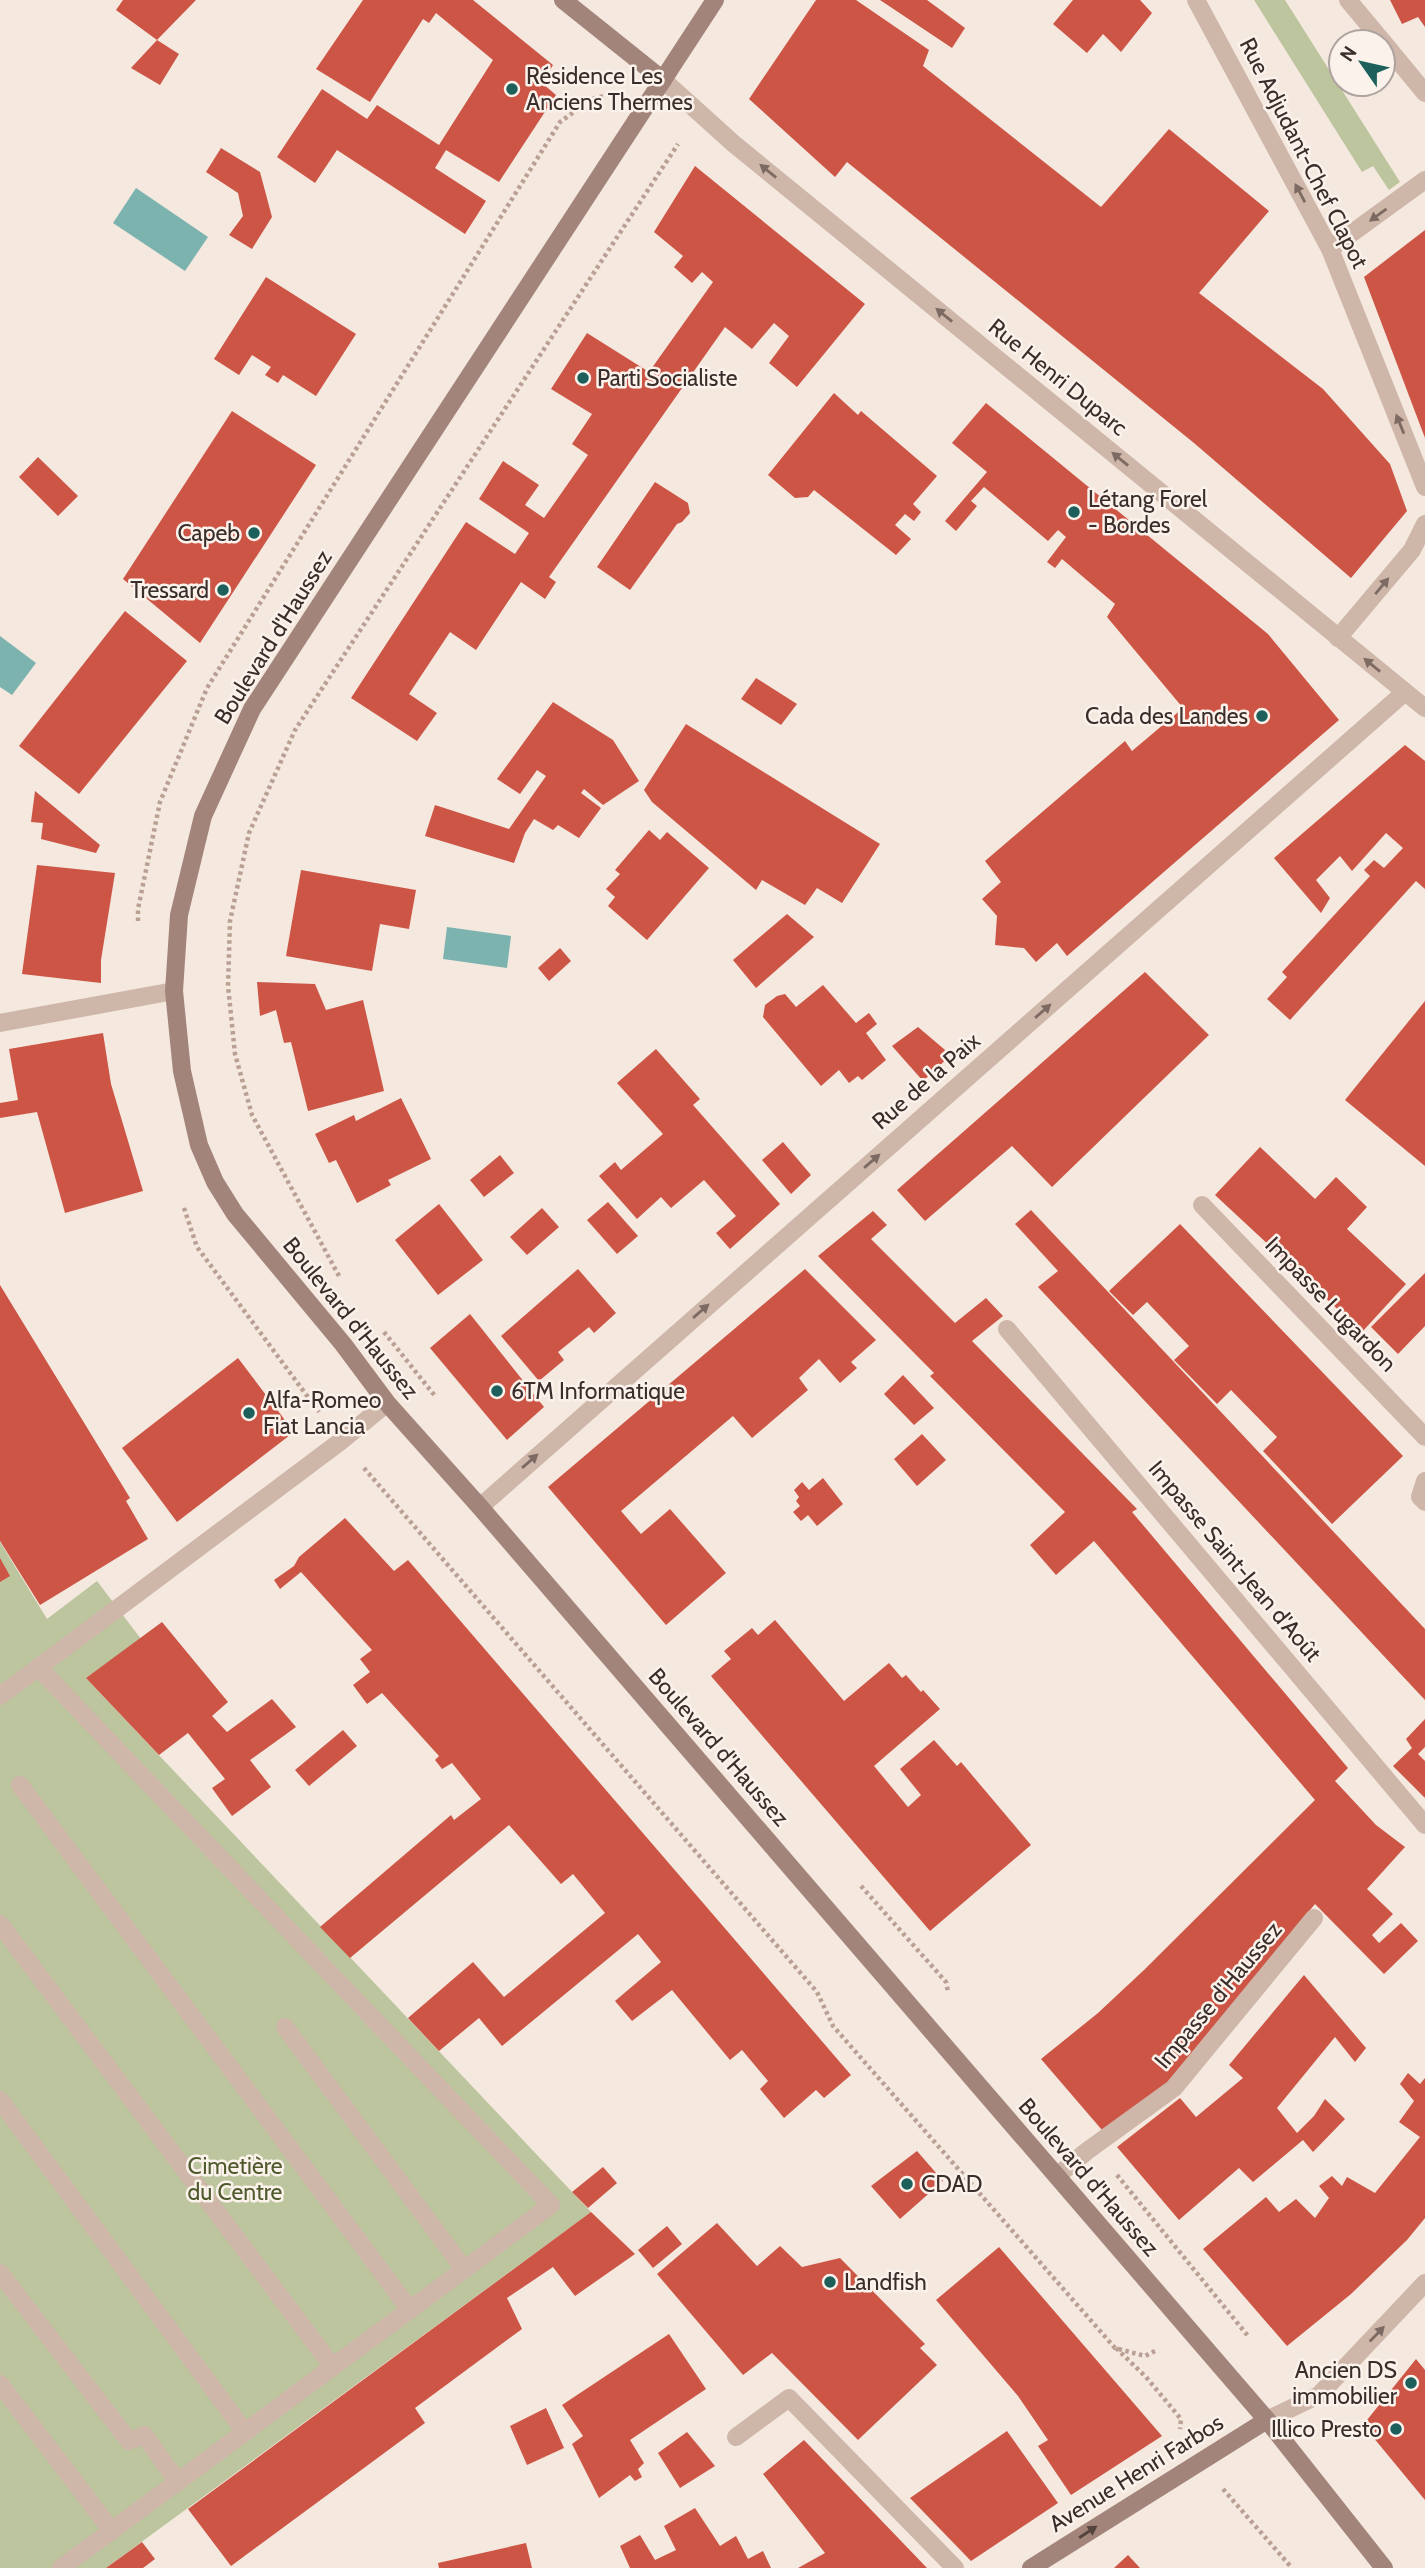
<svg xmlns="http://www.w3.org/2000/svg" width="1425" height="2568" viewBox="0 0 1425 2568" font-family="Cabin,sans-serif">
  <rect width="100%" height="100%" fill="#f4e8df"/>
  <g fill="#bcc59d">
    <path d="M1254,0H1285L1400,182L1389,190L1373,166L1362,172Z"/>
    <path d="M0,1542L47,1619L97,1581L141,1639L86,1678L591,2212L106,2568H0Z"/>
  </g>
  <g fill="#7cb3af">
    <path d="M136,188L208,237L185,271L113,223Z"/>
    <path d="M0,636L36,663L12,695L0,687Z"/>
    <path d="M447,927L511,936L507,968L443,959Z"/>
  </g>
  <g fill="#cd5545">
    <path d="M123,0H196L157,40L179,54L160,85L131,68L157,40L116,10Z"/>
    <path d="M363,0H473L553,65L542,83L556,95L499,182L446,150L435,168L486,201L465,234L337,150L315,183L277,157L322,89L367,119L377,105L439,145L493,60L436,13L429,23L423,19L370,102L316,69Z"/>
    <path d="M816,0H856L929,50L923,66L1101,207L1169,129L1269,211L1199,293L1323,389L1390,464L1407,511L1351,578L1194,443L847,162L835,177L749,99Z"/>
    <path d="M880,0H927L965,28L952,48Z"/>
    <path d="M1073,0H1140L1152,13L1121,52L1103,34L1087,53L1053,24Z"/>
    <path d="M1390,0H1425V27L1418,17L1402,24Z"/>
    <path d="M221,148L260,172L272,217L252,249L229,235L243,216L238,193L206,172Z"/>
    <path d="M695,166L865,304L797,387L769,363L789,336L774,323L752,349L725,327L549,577L556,582L545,599L521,582L476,650L450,632L409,694L437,713L417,741L351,698L466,522L515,554L529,533L479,499L503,461L539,485L525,505L544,518L588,455L572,444L592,414L551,389L587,333L649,372L713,282L702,272L692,283L674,267L683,256L654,232Z"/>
    <path d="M1425,230V438L1364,277Z"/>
    <path d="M266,277L356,334L316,396L283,375L278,383L265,375L271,367L252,355L239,375L214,359Z"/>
    <path d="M834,393L858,415L861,411L937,476L913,504L921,512L914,521L905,514L895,525L911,539L896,555L814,490L808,497L795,498L768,475Z"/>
    <path d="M986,403L1268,634L1339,720L1067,956L1057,943L1036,962L1024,948L995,945L997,916L982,899L1001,882L985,861L1125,741L1132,751L1183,708L1107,617L1115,604L1062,559L1055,568L1047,562L1066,537L1058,530L1048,541L984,487L971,501L977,506L956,531L945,521L987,472L952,443Z"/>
    <path d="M232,411L316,465L200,643L123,579Z"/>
    <path d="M38,457L78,496L58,516L19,477Z"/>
    <path d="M655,482L688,503L690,513L682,522L677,524L630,590L597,567Z"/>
    <path d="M125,611L187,661L79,794L19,746Z"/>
    <path d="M756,678L797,704L781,725L741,699Z"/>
    <path d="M553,702L613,740L639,781L603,805L584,789L581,793L601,808L579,838L558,825L553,830L534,819L525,833L514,863L425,836L435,805L509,829L546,776L537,770L520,794L497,779Z"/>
    <path d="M686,724L880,844L842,903L817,888L805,905L762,880L756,890L652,802L644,790Z"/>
    <path d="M1405,745L1425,761V889L1416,881L1290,1020L1267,999L1287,977L1282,972L1370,876L1364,870L1374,860L1384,868L1403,848L1386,833L1352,871L1340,856L1316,880L1330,898L1321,913L1274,858Z"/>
    <path d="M35,791L100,845L96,853L41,839L43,823L31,822Z"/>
    <path d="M649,830L660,840L667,832L709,868L647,940L608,906L615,897L606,889L620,874L615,870Z"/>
    <path d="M37,865L115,873L101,960V983L22,974Z"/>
    <path d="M301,870L416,890L409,929L380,924L372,971L286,956Z"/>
    <path d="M787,914L814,937L756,988L733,960Z"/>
    <path d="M560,948L571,961L549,981L538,968Z"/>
    <path d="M1145,972L1209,1035L1052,1187L1012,1146L925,1221L897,1190Z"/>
    <path d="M257,982L315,984L326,1010L363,1000L384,1091L308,1111L291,1042L284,1043L276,1010L260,1016Z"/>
    <path d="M823,985L856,1023L869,1013L877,1024L866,1033L886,1060L862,1080L858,1076L849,1083L839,1070L821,1086L763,1017L765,1005L777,996L785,994L796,1007Z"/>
    <path d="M1425,1001V1166L1345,1100Z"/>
    <path d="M918,1027L951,1055L923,1081L892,1046Z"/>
    <path d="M103,1033L111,1084L143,1191L65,1213L37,1112L0,1118V1103L18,1100L9,1049Z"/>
    <path d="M656,1049L700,1099L693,1105L780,1204L730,1249L716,1233L736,1216L704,1180L671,1208L661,1197L637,1219L599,1176L615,1162L621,1170L663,1134L617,1083Z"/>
    <path d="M401,1098L431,1159L388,1180L391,1185L357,1203L336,1160L329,1163L315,1134L354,1115L356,1121Z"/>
    <path d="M783,1142L811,1175L791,1194L762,1160Z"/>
    <path d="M1260,1147L1315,1199L1336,1177L1367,1207L1347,1229L1406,1284L1362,1332L1215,1195Z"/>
    <path d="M500,1155L514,1173L484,1197L470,1180Z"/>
    <path d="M608,1202L638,1236L617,1254L587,1220Z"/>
    <path d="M439,1204L483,1260L438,1295L395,1240Z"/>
    <path d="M542,1208L559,1227L527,1255L510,1237Z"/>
    <path d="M1031,1210L1425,1629V1700L1038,1287L1058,1271L1015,1224Z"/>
    <path d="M873,1211L887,1225L871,1239L955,1323L986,1298L1003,1316L972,1341L1137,1509L1132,1512L1348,1768L1335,1781L1376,1825L1405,1847L1367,1889L1393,1914L1372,1935L1379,1943L1401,1923L1418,1941L1384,1974L1315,1904L1165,2085L1102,2130L1041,2059L1098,2013L1144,1970L1315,1800L1094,1541L1056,1575L1030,1545L1065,1512L930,1376L934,1373L818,1256Z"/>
    <path d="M1180,1224L1403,1456L1332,1524L1263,1451L1277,1437L1231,1390L1217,1404L1174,1360L1189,1346L1147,1302L1133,1315L1109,1291Z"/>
    <path d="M578,1269L616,1313L594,1333L589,1327L558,1352L564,1360L539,1381L501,1336Z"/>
    <path d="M805,1269L876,1340L851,1362L857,1368L840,1383L819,1359L799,1378L808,1390L752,1438L733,1416L621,1511L641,1534L670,1509L726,1573L666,1625L548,1487Z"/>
    <path d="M1425,1273V1326L1398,1354L1371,1327Z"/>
    <path d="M0,1285L130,1498L126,1501L148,1539L40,1605L0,1541Z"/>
    <path d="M470,1314L544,1407L507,1440L430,1348Z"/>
    <path d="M238,1358L294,1432L177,1522L122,1448Z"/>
    <path d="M903,1375L934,1408L914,1425L884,1394Z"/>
    <path d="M922,1434L946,1460L917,1486L894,1459Z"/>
    <path d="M823,1478L843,1504L817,1526L808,1515L801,1521L793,1512L800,1506L796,1501L799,1497L794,1490L802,1482L809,1490Z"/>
    <path d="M345,1518L394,1571L408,1560L851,2075L824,2098L816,2090L784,2118L760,2089L768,2081L742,2050L730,2060L672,1990L632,2021L615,2001L661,1962L638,1934L502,2046L479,2018L439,2051L408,2018L473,1962L504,1997L605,1913L573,1874L561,1884L509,1825L350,1958L320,1927L451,1815L454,1820L481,1799L452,1763L442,1769L435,1760L439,1756L382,1693L367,1704L353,1685L370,1672L360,1659L372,1650L301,1572L280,1589L274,1580L294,1566L299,1557Z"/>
    <path d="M0,1558L10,1576L0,1582Z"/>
    <path d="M775,1620L844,1701L889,1663L902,1678L906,1675L921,1692L923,1690L940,1709L874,1766L908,1807L921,1795L900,1769L934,1740L957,1766L961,1762L1031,1845L930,1931L711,1676L731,1659L724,1651L752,1628L758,1635Z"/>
    <path d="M162,1622L228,1702L212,1716L227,1732L272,1699L296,1727L250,1760L271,1787L232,1816L212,1788L225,1779L188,1733L159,1755L86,1678Z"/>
    <path d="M1425,1719V1747L1418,1754L1425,1761V1798L1393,1766L1412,1748L1406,1739Z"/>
    <path d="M343,1730L357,1746L309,1786L295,1770Z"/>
    <path d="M1304,1975L1366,2048L1355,2062L1335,2037L1277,2108L1297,2133L1314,2116L1325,2099L1345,2119L1313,2152L1303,2140L1253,2182L1239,2168L1179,2220L1117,2147L1180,2098L1196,2117L1243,2078L1229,2065Z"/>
    <path d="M1408,2073L1420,2084L1425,2078V2218L1407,2240L1351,2294L1287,2346L1203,2249L1266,2197L1279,2212L1296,2199L1315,2218L1329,2198L1319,2186L1332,2176L1342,2186L1347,2177L1375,2193L1420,2137L1399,2122L1414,2101L1400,2084Z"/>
    <path d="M917,2151L943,2181L900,2219L871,2186Z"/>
    <path d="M603,2167L617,2183L588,2208L572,2192Z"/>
    <path d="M591,2212L635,2254L575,2296L553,2267L507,2298L522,2329L415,2408L425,2423L231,2566L188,2509Z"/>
    <path d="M717,2223L757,2266L780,2246L802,2267L840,2258L925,2344L920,2348L937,2365L858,2440L772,2353L743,2375L657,2274Z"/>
    <path d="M667,2226L682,2244L653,2268L638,2250Z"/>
    <path d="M999,2247L1162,2436L1071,2495L1038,2446L1048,2440L1018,2396L936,2300Z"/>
    <path d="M669,2334L706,2389L630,2440L644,2463L638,2469L642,2477L635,2481L630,2475L599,2498L572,2444L583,2436L562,2405Z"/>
    <path d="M1416,2359L1425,2370V2500L1363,2425Z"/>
    <path d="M546,2408L564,2448L527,2465L510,2426Z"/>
    <path d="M1007,2431L1058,2503L971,2561L910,2498Z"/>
    <path d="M687,2432L715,2466L680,2488L658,2453Z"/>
    <path d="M804,2440L927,2568H798L825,2553L763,2474Z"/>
    <path d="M695,2508L720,2546L736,2536L748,2559L763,2551L771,2568H630L620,2546L640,2535L655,2560L676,2550L664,2526Z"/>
    <path d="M142,2542L155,2559L143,2568H106Z"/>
    <path d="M526,2543L532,2568H439L438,2563Z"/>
    <path d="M1128,2555L1140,2568H1114Z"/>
  </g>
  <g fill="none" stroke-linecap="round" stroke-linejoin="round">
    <g stroke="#ba9f93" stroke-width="4.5" stroke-dasharray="3.5 3.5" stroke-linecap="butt">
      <path d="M138,921V909L160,802L207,688L560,122L592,99L608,95"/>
      <path d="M184,1208L197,1247L319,1412"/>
      <path d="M339,1276L252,1115L235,1054L228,986L230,921L249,833L295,730L678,144"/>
      <path d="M384,1332L435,1396"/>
      <path d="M364,1468L817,1992L833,2026L1115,2348L1145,2356L1157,2350"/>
      <path d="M861,1886L946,1982L948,1992"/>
      <path d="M1117,2175L1248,2336"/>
      <path d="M1116,2348L1146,2377L1181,2419L1180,2429"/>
      <path d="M1223,2489L1292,2568"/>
    </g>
    <g stroke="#ceb6a9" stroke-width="18">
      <path d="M0,1023L174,991"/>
      <path d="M1202,1205L1425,1437"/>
      <path d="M1007,1329L1425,1825"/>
      <path d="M1425,1481L1420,1497L1425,1502"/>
      <path d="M38,1667L551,2205L245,2432"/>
      <path d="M0,1696L118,1608"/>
      <path d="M20,1785L410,2310"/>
      <path d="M0,1924L333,2367"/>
      <path d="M285,2027L464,2269"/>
      <path d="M0,2100L245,2432L61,2568"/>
      <path d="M1057,2176L1087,2151L1174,2088L1314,1918"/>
      <path d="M0,2273L129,2441L144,2435L178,2482"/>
      <path d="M0,2384L112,2531"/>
    </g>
    <g stroke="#ceb6a9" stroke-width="18">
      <path d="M1196,0L1330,249L1425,487"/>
      <path d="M1348,0L1383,42"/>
      <path d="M1383,42L1425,93"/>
      <path d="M663,80L734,144L1425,708"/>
      <path d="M1330,249L1425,180"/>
      <path d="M1338,638L1412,550L1425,524"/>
      <path d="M480,1507L1405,692"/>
      <path d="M118,1608L341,1441L387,1403"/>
      <path d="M1267,2420L1319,2395L1425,2283"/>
      <path d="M736,2437L789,2398L955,2568"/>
    </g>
    <g stroke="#a2847a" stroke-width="18">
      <path d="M563,0L663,80"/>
      <path d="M715,0L252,709L203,816L179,915L174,991L182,1071L199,1145L215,1182L235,1214L343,1344L387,1403L480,1507L1267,2420L1384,2568"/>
      <path d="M1031,2568L1267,2420"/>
    </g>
  </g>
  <defs><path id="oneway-solid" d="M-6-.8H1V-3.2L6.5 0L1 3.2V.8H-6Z" transform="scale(1.75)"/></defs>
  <g fill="#7d6b63">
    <use href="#oneway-solid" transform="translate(768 171) rotate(-141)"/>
    <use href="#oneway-solid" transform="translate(1300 193) rotate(-118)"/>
    <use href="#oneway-solid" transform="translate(1378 215) rotate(144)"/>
    <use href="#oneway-solid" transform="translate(944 315) rotate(-141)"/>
    <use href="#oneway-solid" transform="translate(1400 424) rotate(-112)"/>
    <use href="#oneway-solid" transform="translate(1120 459) rotate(-141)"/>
    <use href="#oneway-solid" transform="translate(1382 586) rotate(-50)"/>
    <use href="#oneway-solid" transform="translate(1372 665) rotate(-141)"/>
    <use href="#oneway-solid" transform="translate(1043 1011) rotate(-41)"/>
    <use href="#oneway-solid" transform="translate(872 1161) rotate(-41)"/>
    <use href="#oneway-solid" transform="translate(701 1311) rotate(-41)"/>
    <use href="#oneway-solid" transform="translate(530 1461) rotate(-41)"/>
    <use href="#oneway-solid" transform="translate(1377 2334) rotate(-46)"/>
  </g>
  <use fill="#54433e" href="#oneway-solid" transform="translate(1088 2532) rotate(-33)"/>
  <g fill="#1c5f5b" stroke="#fbf2ec" stroke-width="2.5">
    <circle cx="512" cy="89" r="7"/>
    <circle cx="583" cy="378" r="7"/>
    <circle cx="1074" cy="512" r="7"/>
    <circle cx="254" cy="533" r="7"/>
    <circle cx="223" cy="590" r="7"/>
    <circle cx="1262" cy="716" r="7"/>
    <circle cx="497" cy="1391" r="7"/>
    <circle cx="249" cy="1413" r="7"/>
    <circle cx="907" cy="2184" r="7"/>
    <circle cx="830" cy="2282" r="7"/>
    <circle cx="1411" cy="2383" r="7"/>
    <circle cx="1396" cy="2429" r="7"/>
  </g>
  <g text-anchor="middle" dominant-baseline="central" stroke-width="5" stroke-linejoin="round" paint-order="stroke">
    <g font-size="23" fill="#3a2d2a" stroke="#fbf2ec" text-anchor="start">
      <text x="526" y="76">Résidence Les<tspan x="526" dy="26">Anciens Thermes</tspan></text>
      <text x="597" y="378">Parti Socialiste</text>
      <text x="1088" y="499">Létang Forel<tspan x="1088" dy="26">- Bordes</tspan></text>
      <text x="240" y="533" text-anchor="end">Capeb</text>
      <text x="209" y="590" text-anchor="end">Tressard</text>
      <text x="1248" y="716" text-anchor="end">Cada des Landes</text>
      <text x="511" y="1391">6TM Informatique</text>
      <text x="263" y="1400">Alfa-Romeo<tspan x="263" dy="26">Fiat Lancia</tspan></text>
      <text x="921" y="2184">CDAD</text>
      <text x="844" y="2282">Landfish</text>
      <text x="1397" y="2370" text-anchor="end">Ancien DS<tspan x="1397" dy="26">immobilier</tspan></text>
      <text x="1382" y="2429" text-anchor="end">Illico Presto</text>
    </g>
    <g font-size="23" fill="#3a2d2a" stroke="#fbf2ec">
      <text transform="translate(1304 153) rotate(63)">Rue Adjudant-Chef Clapot</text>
      <text transform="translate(1058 377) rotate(39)">Rue Henri Duparc</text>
      <text transform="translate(273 637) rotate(-58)">Boulevard d'Haussez</text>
      <text transform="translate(926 1081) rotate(-41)">Rue de la Paix</text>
      <text transform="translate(1331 1304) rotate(46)">Impasse Lugardon</text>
      <text transform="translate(351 1318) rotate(51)">Boulevard d'Haussez</text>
      <text transform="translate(1235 1561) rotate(50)">Impasse Saint-Jean d'Août</text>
      <text transform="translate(719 1747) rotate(49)">Boulevard d'Haussez</text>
      <text transform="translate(1218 1995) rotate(-50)">Impasse d'Haussez</text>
      <text transform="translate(1089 2177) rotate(49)">Boulevard d'Haussez</text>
      <text transform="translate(1136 2473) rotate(-32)">Avenue Henri Farbos</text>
    </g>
    <g font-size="23" fill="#4f5a2c" stroke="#fbf2ec">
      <text x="235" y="2166">Cimetière<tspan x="235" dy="26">du Centre</tspan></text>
    </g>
  </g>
  <g transform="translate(1362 63) rotate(304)"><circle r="33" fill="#fbf2ec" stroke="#aea39e" stroke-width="2"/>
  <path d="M0-5L12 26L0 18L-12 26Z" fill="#1c5f5b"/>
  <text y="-10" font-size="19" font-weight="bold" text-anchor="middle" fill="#3a2d2a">N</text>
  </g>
</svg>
